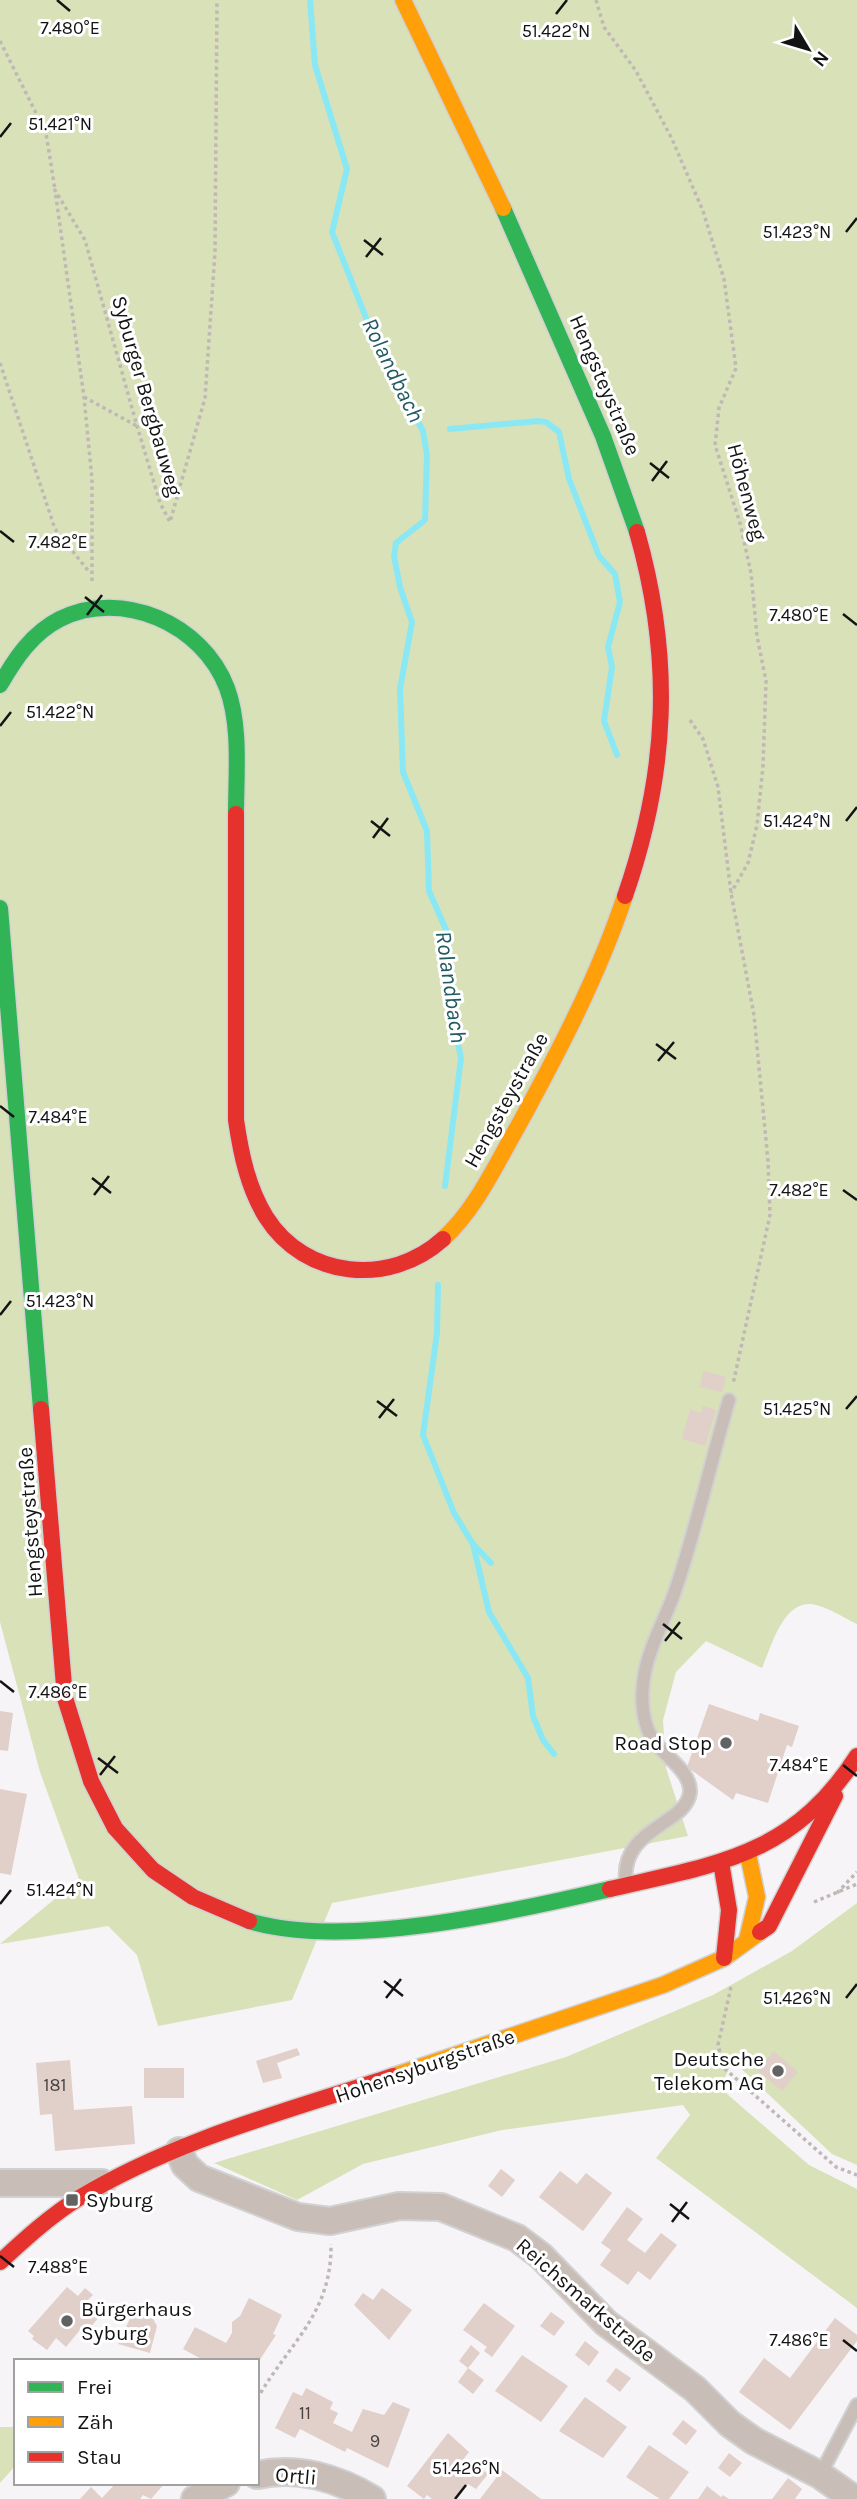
<svg xmlns="http://www.w3.org/2000/svg" width="857" height="2499" viewBox="0 0 857 2499" font-family="Karla,sans-serif">
  <rect width="100%" height="100%" fill="#f6f4f7"/>
  <g fill="#d9e1b9">
    <path d="M0,0H857V1624C844,1618 825,1605 810,1604C782,1603 771,1648 762,1668L706,1641L676,1672L663,1720L666,1768L688,1836L332,1903L292,2000L158,2026L137,1955L108,1926L0,1944L79,1879L40,1772L0,1622Z"/>
    <path d="M857,1903V2165L832,2154L733,2061L723,2081L727,2094L809,2165L857,2189V2308L656,2158L690,2115L683,2105L502,2130L363,2164L297,2200L214,2163L566,2057L713,1995L792,1951Z"/>
    <path d="M0,2427H16V2465L0,2483Z"/>
  </g>
  <g fill="none" stroke-linecap="round" stroke-linejoin="round">
    <g stroke="#8ae8f4" stroke-width="6">
      <path d="M310,0L315,65L347,169L332,232L374,338L423,431L427,455L425,520L396,543L394,556L400,587L412,622L400,689L403,772L427,831L429,891L447,932L454,1024L461,1058L445,1186"/>
      <path d="M450,429L538,421L546,422L559,432L569,479L599,556L615,574L620,602L608,647L612,667L604,721L617,755"/>
      <path d="M438,1285L437,1333L423,1435L454,1513L473,1544L489,1612L528,1678L533,1716L543,1740L554,1754"/>
      <path d="M474,1545L491,1563"/>
    </g>
  </g>
  <g fill="#e1cfc9">
    <path d="M703,1371L726,1377L722,1392L700,1387Z"/>
    <path d="M703,1406L716,1410L705,1446L682,1439L690,1409L701,1413Z"/>
    <path d="M709,1704L758,1721L760,1713L799,1726L792,1747L787,1745L768,1803L736,1793L733,1800L687,1767Z"/>
    <path d="M0,1711L13,1713L8,1751L0,1750Z"/>
    <path d="M0,1789L27,1794L11,1875L0,1873Z"/>
    <path d="M297,2048L300,2055L277,2063L282,2078L263,2083L256,2061Z"/>
    <path d="M774,2051L798,2072L782,2091L757,2070Z"/>
    <path d="M70,2060L74,2110L132,2106L135,2144L55,2151L52,2114L40,2115L36,2063Z"/>
    <rect x="144" y="2068" width="40" height="30"/>
    <path d="M501,2169L515,2180L502,2197L488,2186Z"/>
    <path d="M560,2171L577,2184L586,2173L612,2193L583,2231L539,2197Z"/>
    <path d="M627,2207L643,2219L627,2240L645,2253L661,2233L677,2245L650,2280L638,2271L628,2285L600,2265L611,2250L601,2243Z"/>
    <path d="M67,2287L78,2296L85,2288L93,2295L85,2303L100,2316L89,2329L84,2325L66,2347L56,2338L47,2350L32,2339L34,2336L28,2331Z"/>
    <path d="M382,2288L412,2310L389,2340L354,2305L363,2293L373,2300Z"/>
    <path d="M249,2298L282,2315L273,2334L276,2335L259,2361H205L183,2349L195,2327L226,2343L232,2333V2322L240,2316Z"/>
    <path d="M484,2303L515,2326L492,2357L484,2351L487,2347L463,2330Z"/>
    <path d="M133,2312L152,2317L157,2326L150,2353L118,2344Z"/>
    <path d="M551,2312L565,2322L554,2336L540,2326Z"/>
    <path d="M835,2318L857,2335V2341L790,2430L739,2392L764,2358L790,2378Z"/>
    <path d="M585,2341L599,2352L589,2366L575,2355Z"/>
    <path d="M471,2345L480,2353L468,2368L484,2380L473,2394L458,2382L468,2368L459,2361Z"/>
    <path d="M522,2355L568,2386L541,2422L495,2391Z"/>
    <path d="M616,2368L631,2378L620,2392L606,2381Z"/>
    <path d="M306,2388L333,2402L330,2409L338,2413L333,2423L352,2432L363,2409L384,2415L393,2402L410,2409L388,2468L347,2448L345,2452L300,2429L295,2438L275,2428L293,2392L302,2396Z"/>
    <path d="M585,2397L627,2427L603,2458L559,2431Z"/>
    <path d="M683,2420L697,2431L686,2445L672,2434Z"/>
    <path d="M448,2433L469,2452L459,2465L473,2475L479,2467L488,2474L476,2489L468,2484L457,2499H432L427,2495L424,2499L407,2486Z"/>
    <path d="M649,2445L689,2472L669,2499H660L626,2477Z"/>
    <path d="M729,2453L742,2463L730,2477L718,2468Z"/>
    <path d="M502,2470L541,2499H480Z"/>
    <path d="M788,2478L802,2489L795,2499H772Z"/>
    <path d="M116,2483H165L151,2499L143,2495L140,2499H80L91,2487L102,2498Z"/>
    <path d="M707,2486L721,2497L723,2495L729,2499H698Z"/>
  </g>
  <g fill="none" stroke-linecap="round" stroke-linejoin="round">
    <g stroke="#d2d1d2" stroke-width="16">
      <g id="lane">
        <path d="M626,1882C620,1827 687,1825 690,1792C691,1771 664,1756 654,1741C643,1726 641,1702 643,1685C646,1652 663,1624 674,1594C696,1531 710,1464 729,1400"/>
        <path d="M820,2475L857,2405"/>
      </g>
    </g>
    <g stroke="#d2d1d2" stroke-width="30">
      <g id="street">
        <path d="M179,2151L185,2165L199,2178L298,2217L330,2221L399,2206L441,2207L517,2238L541,2256L606,2323L695,2389L730,2424L754,2441L820,2475L854,2499"/>
        <path d="M0,2183H102"/>
        <path d="M257,2475C297,2466 338,2478 372,2499"/>
        <path d="M195,2499L226,2483"/>
      </g>
    </g>
    <g stroke="#d2d1d2" stroke-width="19">
      <g id="fast">
        <path d="M503,208L603,436L637,532"/>
        <path d="M0,685C15,659 32,633 60,619C122,588 203,624 227,688C241,726 236,774 236,814"/>
        <path d="M0,908L41,1409"/>
        <path d="M249,1921C345,1950 512,1912 610,1889"/>
      </g>
    </g>
    <g stroke="#d2d1d2" stroke-width="19">
      <g id="slow">
        <path d="M403,0L503,208"/>
        <path d="M443,1239C476,1209 495,1166 517,1128C558,1053 598,977 625,896"/>
        <path d="M747,1940L757,1897L748,1854"/>
        <path d="M393,2076L663,1985L724,1958L760,1932"/>
      </g>
    </g>
    <g stroke="#d2d1d2" stroke-width="19">
      <g id="jam">
        <path d="M236,814V1120C241,1154 248,1188 266,1217C305,1279 390,1287 443,1239"/>
        <path d="M625,896C668,772 673,659 637,532"/>
        <path d="M41,1409L65,1698L91,1781L115,1828L153,1870L193,1897L249,1921"/>
        <path d="M721,1862L729,1910L724,1958"/>
        <path d="M610,1889C717,1864 793,1856 857,1756"/>
        <path d="M760,1932L769,1926L835,1796"/>
        <path d="M0,2262C25,2239 50,2216 79,2198C175,2140 287,2111 393,2076"/>
      </g>
    </g>
    <g stroke="#c0b8b5" stroke-width="3.5" stroke-dasharray="3.5 3.5" stroke-linecap="butt">
      <path d="M596,0L604,27L636,71L672,139L703,211L724,279L736,368L719,408L715,445L740,523L751,573L757,636L766,681L763,766L757,825L748,863L731,893"/>
      <path d="M0,41L46,133L55,190"/>
      <path d="M0,363L55,529L90,573"/>
      <path d="M84,397L137,426"/>
      <path d="M92,581V479L84,397L55,190L85,240L137,426L160,503L170,522L205,398L215,252L217,0"/>
      <path d="M690,720L703,739L718,787L731,893L754,1015L768,1161L770,1215L733,1384"/>
      <path d="M837,1893L857,1872"/>
      <path d="M814,1902L857,1884"/>
      <path d="M731,1987L718,2045L724,2068L836,2167L857,2175"/>
      <path d="M257,2399C289,2343 332,2314 331,2244"/>
    </g>
    <use href="#lane" stroke="#c8beb7" stroke-width="12"/>
    <use href="#street" stroke="#c8beb7" stroke-width="26"/>
    <use href="#fast" stroke="#30b455" stroke-width="16"/>
    <use href="#slow" stroke="#ff9f0a" stroke-width="16"/>
    <use href="#jam" stroke="#e5322d" stroke-width="16"/>
  </g>
  <path fill="none" stroke="#141314" stroke-width="2.5" d="M57,0L70,11M556,14L567,0M0,137L11,123M846,232L857,218M364,240L383,255M366,257L381,238M650,463L669,478M652,481L667,461M0,531L14,542M85,597L104,612M843,614L857,625M87,615L102,595M0,726L11,712M371,821L390,836M846,821L857,807M373,838L388,818M656,1044L676,1059M658,1061L674,1042M0,1106L14,1117M92,1178L111,1193M843,1190L857,1200M94,1195L109,1176M0,1315L11,1301M377,1401L397,1416M846,1409L857,1396M379,1418L394,1399M663,1624L682,1639M665,1641L680,1622M0,1681L14,1692M98,1758L118,1773M843,1765L857,1776M100,1775L115,1756M0,1904L11,1890M384,1981L403,1996M386,1998L401,1979M846,1998L857,1984M670,2204L689,2219M672,2222L687,2202M0,2256L14,2267M843,2340L857,2351M455,2499L466,2485"/>
  <g fill="#636263" stroke="#fff" stroke-width="2.5">
    <circle cx="726" cy="1743" r="7"/>
    <circle cx="778" cy="2071" r="7"/>
    <rect x="65" y="2193" width="14" height="14" rx="3.5"/>
    <circle cx="67" cy="2321" r="7"/>
  </g>
  <g text-anchor="middle" dominant-baseline="central" stroke-width="6" stroke-linejoin="round" paint-order="stroke">
    <g font-size="18" fill="#474241">
      <text x="55" y="2085">181</text>
      <text x="305" y="2413">11</text>
      <text x="375" y="2441">9</text>
    </g>
    <g font-size="21" fill="#141314" stroke="#fff">
      <text transform="translate(605 385) rotate(67)">Hengsteystraße</text>
      <text transform="translate(147 396) rotate(74)">Syburger Bergbauweg</text>
      <text transform="translate(747 492) rotate(75)">Höhenweg</text>
      <text transform="translate(506 1100) rotate(-61)">Hengsteystraße</text>
      <text transform="translate(30 1522) rotate(-94)">Hengsteystraße</text>
      <text transform="translate(425 2066) rotate(-19)">Hohensyburgstraße</text>
      <text transform="translate(586 2300) rotate(41)">Reichsmarkstraße</text>
      <text transform="translate(296 2476) rotate(5)">Ortli</text>
    </g>
    <g font-size="21" fill="#141314" stroke="#fff" text-anchor="end">
      <text x="712" y="1743">Road Stop</text>
      <text x="764" y="2059">Deutsche<tspan x="764" dy="24">Telekom AG</tspan></text>
      <text x="86" y="2200" text-anchor="start">Syburg</text>
      <text x="81" y="2309" text-anchor="start">Bürgerhaus<tspan x="81" dy="24">Syburg</tspan></text>
    </g>
    <g font-size="23" font-style="italic" fill="#215a61" stroke="#fff">
      <text transform="translate(393 370) rotate(64)">Rolandbach</text>
      <text transform="translate(451 987) rotate(82)">Rolandbach</text>
    </g>
  </g>
  <g font-size="18" text-anchor="middle" fill="#141314" stroke="#fff" stroke-width="6" stroke-linejoin="round" paint-order="stroke">
    <text x="70" y="34">7.480°E</text>
    <text x="556" y="37">51.422°N</text>
    <text x="60" y="130">51.421°N</text>
    <text x="797" y="238">51.423°N</text>
    <text x="58" y="548">7.482°E</text>
    <text x="799" y="621">7.480°E</text>
    <text x="60" y="718">51.422°N</text>
    <text x="797" y="827">51.424°N</text>
    <text x="58" y="1123">7.484°E</text>
    <text x="799" y="1196">7.482°E</text>
    <text x="60" y="1307">51.423°N</text>
    <text x="797" y="1415">51.425°N</text>
    <text x="58" y="1698">7.486°E</text>
    <text x="799" y="1771">7.484°E</text>
    <text x="60" y="1896">51.424°N</text>
    <text x="797" y="2004">51.426°N</text>
    <text x="58" y="2273">7.488°E</text>
    <text x="799" y="2346">7.486°E</text>
    <text x="466" y="2474">51.426°N</text>
  </g>
  <rect x="14" y="2359" width="245" height="126" fill="#ffffff" stroke="#a1a1a1" stroke-width="2"/>
  <rect x="28" y="2382" width="35" height="10" fill="#30b455" stroke="#a1a1a1" stroke-width="2"/>
  <text x="77" y="2394" font-size="21" fill="#141314">Frei</text>
  <rect x="28" y="2417" width="35" height="10" fill="#ff9f0a" stroke="#a1a1a1" stroke-width="2"/>
  <text x="77" y="2429" font-size="21" fill="#141314">Zäh</text>
  <rect x="28" y="2452" width="35" height="10" fill="#e5322d" stroke="#a1a1a1" stroke-width="2"/>
  <text x="77" y="2464" font-size="21" fill="#141314">Stau</text>
  <g transform="translate(808 49) rotate(128)" stroke="#ffffff" stroke-width="5" paint-order="stroke">
  <path d="M0-5L12 26L0 18L-12 26Z" fill="#141314"/>
  <text y="-10" font-size="19" font-weight="bold" text-anchor="middle" fill="#141314">N</text>
  </g>
</svg>
